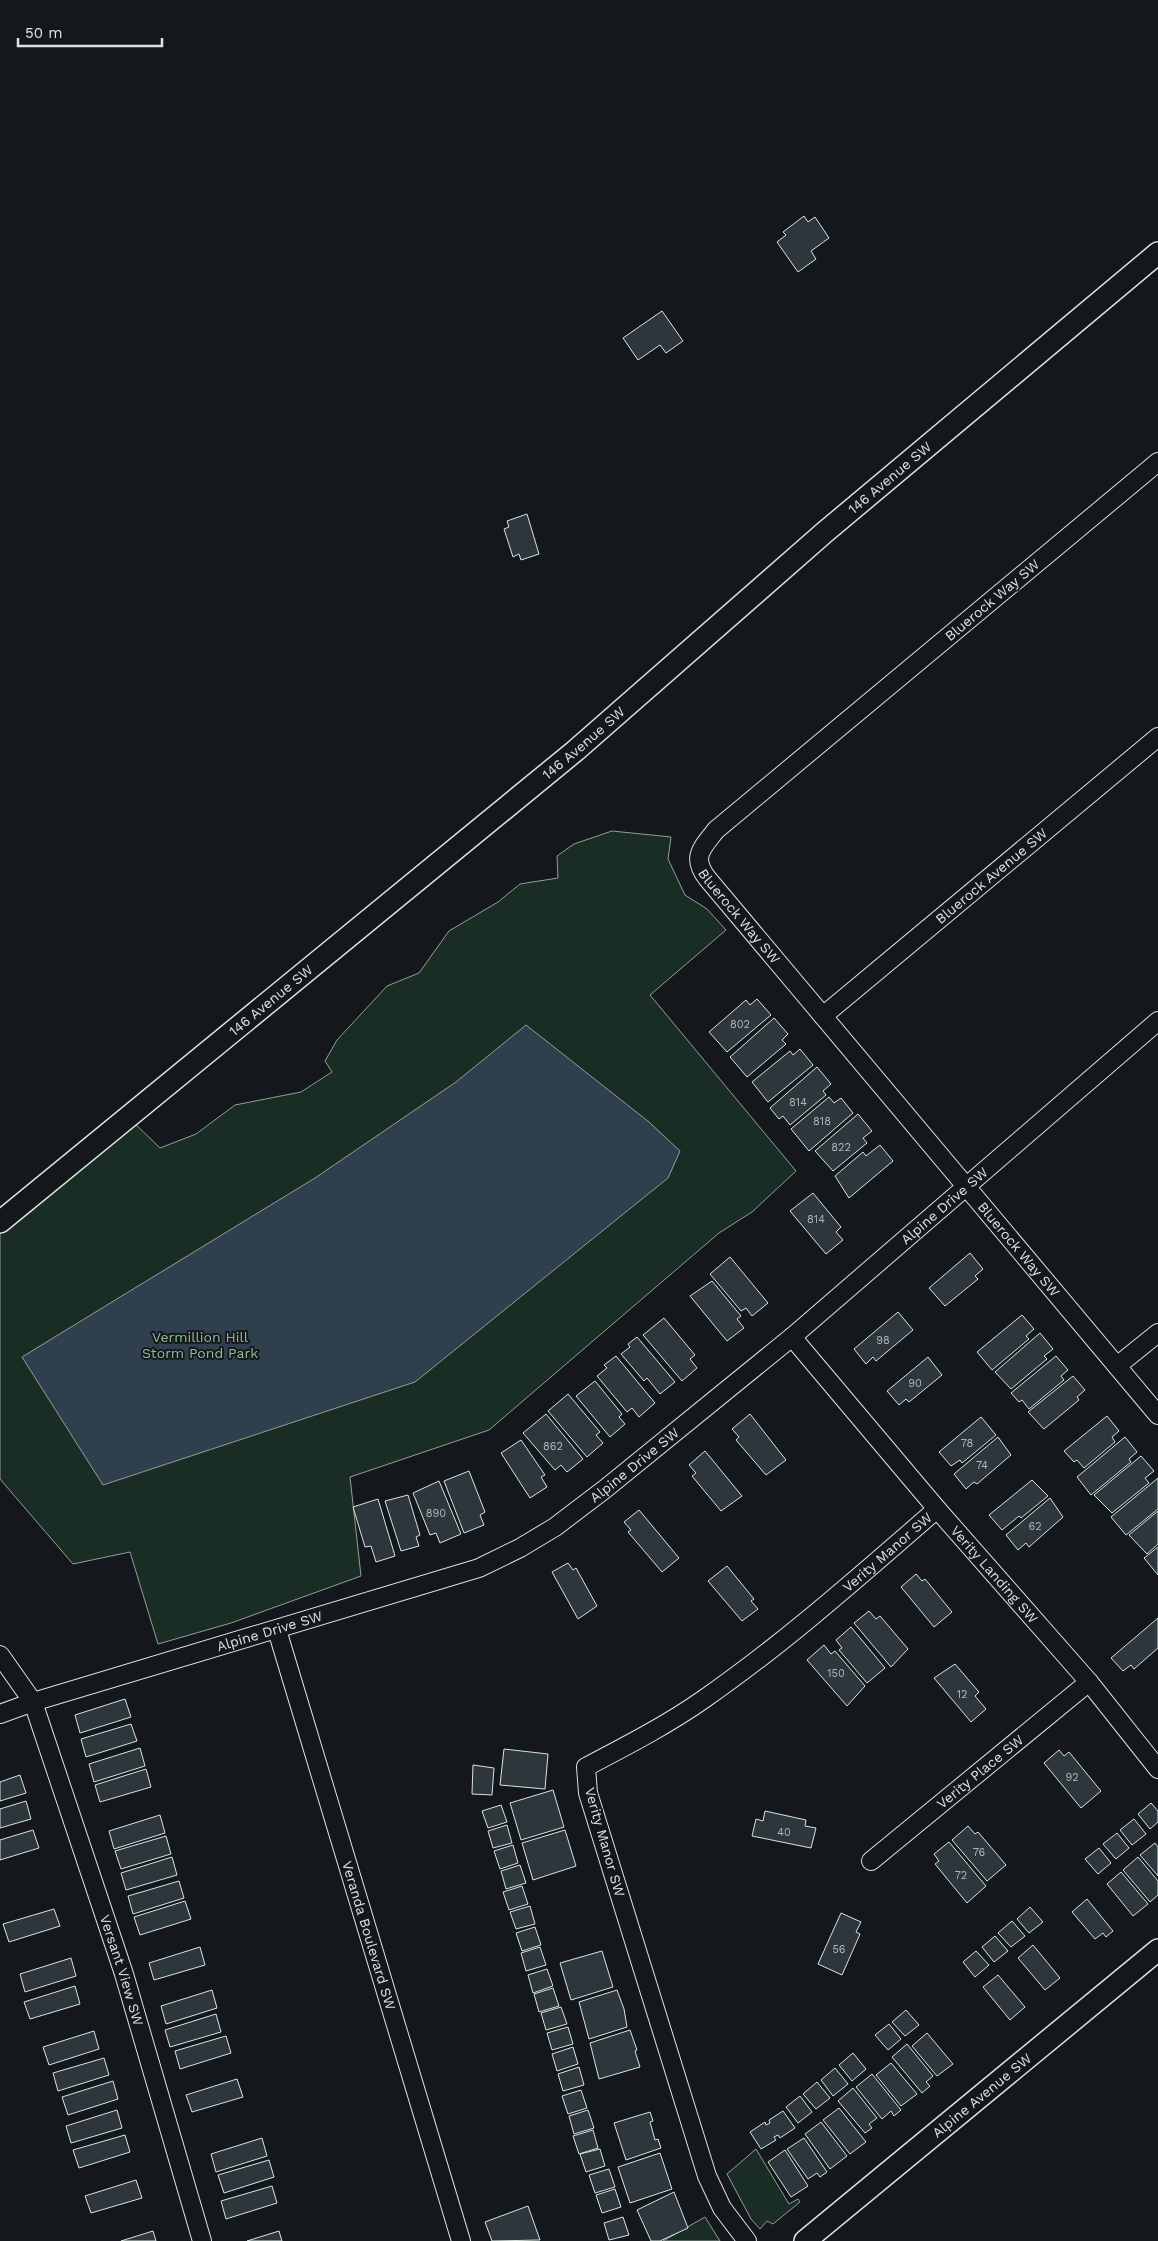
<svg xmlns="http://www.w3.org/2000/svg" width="1158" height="2241" viewBox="0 0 1158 2241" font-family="'Work Sans',sans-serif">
  <rect width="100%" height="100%" fill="#14181c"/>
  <g fill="#1a2d24" stroke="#939e99">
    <path d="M612,831L671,837L668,859L685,895L707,909L726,930L650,995L796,1171L752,1212L719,1233L489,1430L350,1477L361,1576L231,1623L158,1644L130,1552L73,1564L0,1479V1232L130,1119L160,1148L196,1134L235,1105L301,1092L332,1072L325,1061L337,1040L387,986L419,973L449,931L498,902L520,884L558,878L557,856L574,844Z"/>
    <path d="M756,2149L789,2204L798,2199L800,2202L773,2224L767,2221L760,2229L751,2219L727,2174Z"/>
    <path d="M705,2217L720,2241H663Z"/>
  </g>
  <path fill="#2f3f4d" stroke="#939e99" d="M526,1025L649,1122L680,1151L668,1178L415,1382L103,1485L22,1357L315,1178L456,1082Z"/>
  <g fill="#2c363c" stroke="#d8e6dc">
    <path d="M804,216L808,222L815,217L829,238L811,251L816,259L798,272L777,242L786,235L783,232Z"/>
    <path d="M662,311L683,341L666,353L660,345L638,360L623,338Z"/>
    <path d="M527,514L539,554L521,560L519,554L513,557L504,529L509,527L507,521Z"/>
    <path d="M757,999L771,1015L727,1052L709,1032L746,1000L750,1005Z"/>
    <path d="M774,1018L788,1034L782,1040L786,1044L747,1077L730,1057Z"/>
    <path d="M800,1049L813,1065L768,1102L752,1082L790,1051L793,1055Z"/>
    <path d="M817,1067L831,1084L823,1091L826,1095L790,1125L783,1116L779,1119L770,1108Z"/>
    <path d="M829,1097L834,1103L841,1098L853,1113L809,1151L791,1129Z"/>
    <path d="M858,1114L872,1131L863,1138L867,1143L833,1171L815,1151Z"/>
    <path d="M880,1145L893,1161L849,1198L835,1176L863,1152L866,1156Z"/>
    <path d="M813,1193L841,1227L836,1232L843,1240L826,1254L790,1211Z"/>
    <path d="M970,1253L983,1269L975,1276L978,1279L945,1306L929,1288Z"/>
    <path d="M730,1257L768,1303L752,1316L746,1308L741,1311L710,1274Z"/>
    <path d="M712,1281L741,1316L737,1319L744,1328L727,1341L690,1296Z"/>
    <path d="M898,1312L913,1330L876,1361L873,1357L866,1364L854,1349Z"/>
    <path d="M1022,1315L1034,1329L1026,1336L1029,1339L992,1370L977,1352Z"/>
    <path d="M664,1318L695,1355L690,1359L697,1368L682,1381L643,1335Z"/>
    <path d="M1040,1333L1053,1349L1044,1356L1047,1359L1011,1389L995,1372Z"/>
    <path d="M637,1337L675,1382L660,1394L647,1378L644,1381L621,1354L630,1347L628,1344Z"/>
    <path d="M616,1356L655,1403L639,1417L632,1408L627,1412L597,1376L607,1368L604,1365Z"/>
    <path d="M1056,1356L1068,1370L1061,1376L1064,1380L1029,1409L1022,1400L1019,1402L1011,1393Z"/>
    <path d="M928,1357L942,1375L909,1402L906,1399L899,1405L887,1391Z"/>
    <path d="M1073,1376L1085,1390L1077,1397L1079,1400L1044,1429L1028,1412Z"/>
    <path d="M595,1381L622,1414L619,1417L625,1424L610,1437L576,1396Z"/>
    <path d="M568,1394L600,1432L596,1435L603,1443L587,1457L548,1411Z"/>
    <path d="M546,1414L583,1459L567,1472L561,1465L555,1470L523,1433Z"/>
    <path d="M750,1414L786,1460L766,1475L736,1440L739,1437L732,1429Z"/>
    <path d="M1107,1416L1119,1431L1112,1437L1115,1442L1084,1468L1077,1460L1074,1462L1064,1451Z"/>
    <path d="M981,1417L996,1435L962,1463L960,1460L951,1466L939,1452Z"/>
    <path d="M998,1437L1011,1455L977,1484L974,1482L966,1489L954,1474Z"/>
    <path d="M1125,1437L1137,1452L1129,1459L1131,1462L1091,1495L1077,1477Z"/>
    <path d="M521,1440L545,1475L541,1477L547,1487L530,1498L501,1453Z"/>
    <path d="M705,1451L742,1496L721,1511L692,1476L696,1473L689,1465Z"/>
    <path d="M1141,1456L1154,1471L1145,1478L1149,1483L1112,1513L1094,1495Z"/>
    <path d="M469,1471L485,1512L480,1515L484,1525L464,1533L444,1481Z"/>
    <path d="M1158,1478V1509L1126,1535L1111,1517Z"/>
    <path d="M1032,1480L1048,1496L1021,1518L1019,1516L1002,1530L989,1515Z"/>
    <path d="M439,1481L461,1534L440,1543L436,1533L430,1535L413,1493Z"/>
    <path d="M408,1495L420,1535L416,1537L419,1546L401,1551L385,1501Z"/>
    <path d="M1050,1498L1063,1517L1029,1547L1026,1543L1018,1550L1006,1535Z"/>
    <path d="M378,1499L395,1556L376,1562L371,1546L365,1547L353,1507Z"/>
    <path d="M639,1510L679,1558L662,1572L628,1532L631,1530L624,1522Z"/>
    <path d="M1158,1511V1544L1147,1554L1129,1535Z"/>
    <path d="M1158,1547V1575L1144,1558Z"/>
    <path d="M568,1563L573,1570L576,1568L597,1606L578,1619L552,1572Z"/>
    <path d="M727,1566L754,1599L751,1601L758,1609L742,1621L708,1581Z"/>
    <path d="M916,1574L922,1581L925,1579L952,1612L934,1627L901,1587Z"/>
    <path d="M869,1611L876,1619L880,1616L908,1649L891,1667L854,1623Z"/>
    <path d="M1158,1618V1648L1134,1669L1131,1665L1123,1671L1111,1658Z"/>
    <path d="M851,1627L885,1668L867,1683L839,1650L842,1648L836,1640Z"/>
    <path d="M824,1645L831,1654L835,1651L865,1686L847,1706L807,1660Z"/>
    <path d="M955,1664L979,1692L975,1696L986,1709L971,1722L934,1678Z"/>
    <path d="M125,1699L131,1717L80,1733L75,1715Z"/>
    <path d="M131,1724L137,1741L86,1757L81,1739Z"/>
    <path d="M140,1748L145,1766L94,1782L89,1764Z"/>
    <path d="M504,1749L548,1754L545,1789L500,1785Z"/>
    <path d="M1059,1750L1064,1756L1069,1752L1101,1791L1081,1808L1044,1763Z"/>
    <path d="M473,1765L494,1768L492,1795L472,1794Z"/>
    <path d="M146,1769L151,1787L100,1802L95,1785Z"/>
    <path d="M20,1775L26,1793L0,1801V1782Z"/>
    <path d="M553,1790L564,1827L521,1840L510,1803Z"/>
    <path d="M26,1801L31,1819L0,1828V1809Z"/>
    <path d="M1151,1803L1158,1811V1822L1150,1829L1138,1814Z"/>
    <path d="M501,1805L507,1822L488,1828L482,1811Z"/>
    <path d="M765,1811L806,1820L805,1826L816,1828L811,1848L752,1836L756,1819L763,1821Z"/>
    <path d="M160,1815L165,1833L114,1849L109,1831Z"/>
    <path d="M1134,1819L1146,1834L1132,1845L1120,1830Z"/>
    <path d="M507,1825L512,1843L493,1848L488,1831Z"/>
    <path d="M968,1826L975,1834L978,1832L1006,1865L987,1881L952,1840Z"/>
    <path d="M33,1830L39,1848L0,1860V1840Z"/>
    <path d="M565,1830L576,1866L533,1880L522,1843Z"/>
    <path d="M1117,1833L1129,1848L1116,1859L1103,1844Z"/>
    <path d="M166,1836L171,1854L121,1869L115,1851Z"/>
    <path d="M949,1842L986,1886L967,1903L935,1864L939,1861L934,1854Z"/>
    <path d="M1155,1843L1158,1847V1876L1140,1855Z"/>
    <path d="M513,1845L518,1863L500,1869L494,1851Z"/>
    <path d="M1099,1848L1111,1863L1098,1874L1085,1859Z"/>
    <path d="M172,1857L177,1875L126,1890L121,1873Z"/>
    <path d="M1138,1857L1158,1881V1895L1150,1902L1123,1870Z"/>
    <path d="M520,1865L526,1883L506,1889L501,1871Z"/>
    <path d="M1121,1872L1148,1904L1133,1916L1107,1884Z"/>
    <path d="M179,1881L184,1898L133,1914L128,1896Z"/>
    <path d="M522,1886L528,1904L509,1910L503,1892Z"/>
    <path d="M1087,1899L1113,1931L1106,1937L1103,1933L1095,1939L1072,1912Z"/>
    <path d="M185,1901L191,1919L140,1935L134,1917Z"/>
    <path d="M530,1906L535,1924L516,1929L510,1912Z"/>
    <path d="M1030,1907L1043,1922L1029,1933L1017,1919Z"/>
    <path d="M54,1909L60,1926L9,1942L3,1924Z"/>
    <path d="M841,1913L861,1922L856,1932L860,1934L842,1975L818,1964Z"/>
    <path d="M1012,1921L1025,1936L1011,1947L998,1933Z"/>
    <path d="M535,1927L541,1945L522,1951L516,1933Z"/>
    <path d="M995,1936L1008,1951L994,1962L982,1947Z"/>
    <path d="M1033,1945L1060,1978L1045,1990L1018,1958Z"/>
    <path d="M200,1947L205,1965L154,1980L149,1963Z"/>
    <path d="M540,1947L546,1965L526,1971L521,1953Z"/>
    <path d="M602,1951L613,1987L571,2000L560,1963Z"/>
    <path d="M976,1951L989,1965L975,1977L963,1962Z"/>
    <path d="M71,1958L76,1976L25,1992L20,1974Z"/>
    <path d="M547,1969L553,1986L533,1993L528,1975Z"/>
    <path d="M998,1975L1025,2007L1010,2020L983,1987Z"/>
    <path d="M75,1986L80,2004L30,2019L24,2002Z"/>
    <path d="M553,1988L559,2006L539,2012L534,1994Z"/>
    <path d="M212,1990L217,2008L166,2024L161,2006Z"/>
    <path d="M617,1990L624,2009L627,2027L589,2039L579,2002Z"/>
    <path d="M561,2007L567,2024L546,2030L541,2013Z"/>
    <path d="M906,2010L919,2025L905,2036L892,2022Z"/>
    <path d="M216,2014L221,2032L170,2047L165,2030Z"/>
    <path d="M889,2024L901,2039L888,2050L875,2035Z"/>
    <path d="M568,2027L573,2044L552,2050L547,2033Z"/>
    <path d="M630,2030L637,2050L635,2051L640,2067L599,2079L590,2043Z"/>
    <path d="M94,2031L99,2049L49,2065L43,2047Z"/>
    <path d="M927,2033L953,2064L937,2076L912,2046Z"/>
    <path d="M226,2036L231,2053L180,2069L175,2051Z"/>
    <path d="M907,2044L933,2076L926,2082L930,2086L922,2093L892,2057Z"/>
    <path d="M573,2047L578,2064L557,2071L552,2054Z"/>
    <path d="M853,2053L866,2069L852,2081L839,2065Z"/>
    <path d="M104,2058L109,2075L58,2091L53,2073Z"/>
    <path d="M891,2063L917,2094L901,2106L876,2075Z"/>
    <path d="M579,2067L584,2085L563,2091L558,2074Z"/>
    <path d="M835,2068L848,2084L833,2096L821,2080Z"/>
    <path d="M872,2074L901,2110L894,2116L891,2111L882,2119L856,2087Z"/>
    <path d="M237,2079L243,2097L192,2112L186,2095Z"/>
    <path d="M113,2081L118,2099L68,2115L62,2097Z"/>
    <path d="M817,2082L830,2098L816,2109L803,2094Z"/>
    <path d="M853,2088L877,2118L869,2124L872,2128L865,2133L838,2101Z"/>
    <path d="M581,2090L587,2108L568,2114L562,2096Z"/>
    <path d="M800,2096L812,2112L798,2123L786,2107Z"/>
    <path d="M839,2108L866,2142L850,2154L823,2120Z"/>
    <path d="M117,2110L122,2128L71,2143L66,2126Z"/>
    <path d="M588,2110L594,2128L574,2134L569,2116Z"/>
    <path d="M783,2111L795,2128L780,2138L778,2135L774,2137L776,2140L761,2149L750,2132L765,2122L766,2125L770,2123L769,2120Z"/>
    <path d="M650,2112L653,2121L650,2122L655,2140L658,2139L661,2148L626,2160L614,2123Z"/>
    <path d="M821,2122L847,2156L830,2169L805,2134Z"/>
    <path d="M593,2130L598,2148L579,2154L573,2136Z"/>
    <path d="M125,2135L130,2152L79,2168L73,2150Z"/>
    <path d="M262,2138L267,2156L216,2172L211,2154Z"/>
    <path d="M804,2138L827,2172L820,2177L817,2173L808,2179L787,2149Z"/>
    <path d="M600,2149L605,2166L586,2172L580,2154Z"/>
    <path d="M785,2150L808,2186L791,2197L768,2162Z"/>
    <path d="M660,2153L672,2189L630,2203L618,2167Z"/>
    <path d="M269,2160L274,2177L224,2193L218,2175Z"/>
    <path d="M609,2169L615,2187L595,2193L589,2175Z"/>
    <path d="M136,2180L142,2198L91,2213L85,2196Z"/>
    <path d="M272,2186L277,2203L226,2219L221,2201Z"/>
    <path d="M615,2189L621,2207L602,2213L596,2195Z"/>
    <path d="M674,2192L688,2228L660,2241H651L637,2210Z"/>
    <path d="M528,2206L540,2240L492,2241L485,2222Z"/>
    <path d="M623,2217L629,2235L609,2240L604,2223Z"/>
    <path d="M153,2231L156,2241H121Z"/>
    <path d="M279,2231L282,2241H247Z"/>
  </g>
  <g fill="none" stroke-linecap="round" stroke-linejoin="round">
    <g stroke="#d8e6dc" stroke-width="20">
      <g id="minor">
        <path id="s1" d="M1158,462L716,830C702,848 691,857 707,878L1158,1415"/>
        <path id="s2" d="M823,1016L1158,737"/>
        <path id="s3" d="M792,1337L937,1509L1089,1682L1158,1769"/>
        <path d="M1117,1366L1158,1333"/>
        <path id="s4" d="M277,1630L461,2241"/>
        <path id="s5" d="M0,1655L33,1702L124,1974L202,2241"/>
        <path id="s6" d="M0,1714L33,1702L479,1568L520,1548L555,1527L605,1489L792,1337L1158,1021"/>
        <path id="s7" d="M871,1861L1089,1682"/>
        <path id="s8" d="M747,2241L722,2208L707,2176L588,1793L586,1767C626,1746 667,1725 704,1699C786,1642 862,1574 937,1509"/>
      </g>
    </g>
    <g stroke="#d8e6dc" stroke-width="24">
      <g id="tertiary">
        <path id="s9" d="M0,1222L575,751L825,532L1158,253"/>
        <path id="s10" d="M805,2241L1158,1950"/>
      </g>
    </g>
    <use href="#minor" stroke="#14181c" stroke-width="18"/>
    <use href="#tertiary" stroke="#14181c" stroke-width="21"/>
  </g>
  <g text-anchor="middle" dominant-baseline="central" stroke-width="4" stroke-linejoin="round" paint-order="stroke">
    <g font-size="11" fill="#adbab4">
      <text x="740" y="1024">802</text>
      <text x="798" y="1102">814</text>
      <text x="822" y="1121">818</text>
      <text x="841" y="1147">822</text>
      <text x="816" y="1219">814</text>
      <text x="883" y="1340">98</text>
      <text x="915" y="1383">90</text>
      <text x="967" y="1443">78</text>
      <text x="553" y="1446">862</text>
      <text x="982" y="1465">74</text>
      <text x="436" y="1513">890</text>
      <text x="1035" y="1526">62</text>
      <text x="836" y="1673">150</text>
      <text x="962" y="1694">12</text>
      <text x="1072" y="1777">92</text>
      <text x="784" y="1832">40</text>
      <text x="979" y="1852">76</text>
      <text x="961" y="1875">72</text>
      <text x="839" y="1949">56</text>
    </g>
    <g font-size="14" fill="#d8e6dc" stroke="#14181c">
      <text stroke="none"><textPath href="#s9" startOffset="1160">146 Avenue SW</textPath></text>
      <text transform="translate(992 600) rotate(-40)">Bluerock Way SW</text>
      <text stroke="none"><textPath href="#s9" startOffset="755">146 Avenue SW</textPath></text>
      <text stroke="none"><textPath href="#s2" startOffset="219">Bluerock Avenue SW</textPath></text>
      <text stroke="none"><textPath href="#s1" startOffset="680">Bluerock Way SW</textPath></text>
      <text stroke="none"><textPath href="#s9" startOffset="350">146 Avenue SW</textPath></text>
      <text stroke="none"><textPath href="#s6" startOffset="1092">Alpine Drive SW</textPath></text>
      <text stroke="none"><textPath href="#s1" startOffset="1115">Bluerock Way SW</textPath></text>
      <text stroke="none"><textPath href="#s6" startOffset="688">Alpine Drive SW</textPath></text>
      <text stroke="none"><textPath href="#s8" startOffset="875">Verity Manor SW</textPath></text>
      <text stroke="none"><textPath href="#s3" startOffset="312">Verity Landing SW</textPath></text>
      <text stroke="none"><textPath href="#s6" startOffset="282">Alpine Drive SW</textPath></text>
      <text stroke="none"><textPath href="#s7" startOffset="141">Verity Place SW</textPath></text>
      <text transform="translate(605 1842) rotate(74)">Verity Manor SW</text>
      <text stroke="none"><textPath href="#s4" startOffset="319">Veranda Boulevard SW</textPath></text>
      <text stroke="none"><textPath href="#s5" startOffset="340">Versant View SW</textPath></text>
      <text stroke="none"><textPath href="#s10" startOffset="229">Alpine Avenue SW</textPath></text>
    </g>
    <g font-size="14" fill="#8ac095" stroke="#14181c">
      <text x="200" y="1337">Vermillion Hill<tspan x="200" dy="16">Storm Pond Park</tspan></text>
    </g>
  </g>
  <path d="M18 38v8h144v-8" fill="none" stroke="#d8e6dc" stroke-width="2.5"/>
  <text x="25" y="38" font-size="15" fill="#d8e6dc" stroke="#14181c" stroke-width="4" paint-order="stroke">50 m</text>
</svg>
